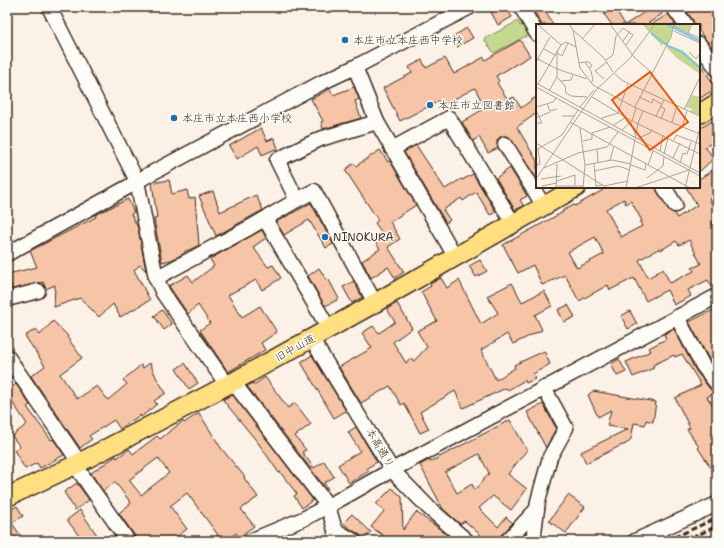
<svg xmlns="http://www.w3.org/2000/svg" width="724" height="548" viewBox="0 0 724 548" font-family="'Shantell Sans','Klee One',sans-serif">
  <rect width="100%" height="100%" fill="#fcf1e7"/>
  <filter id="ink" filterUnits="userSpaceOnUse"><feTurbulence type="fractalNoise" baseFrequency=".025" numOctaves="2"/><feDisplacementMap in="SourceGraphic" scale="8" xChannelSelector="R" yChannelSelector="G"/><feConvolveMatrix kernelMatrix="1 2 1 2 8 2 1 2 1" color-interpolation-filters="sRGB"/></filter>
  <g filter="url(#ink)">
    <path fill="#c4d98f" stroke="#808256" d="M518,21L520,26L524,24L530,34L494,53L484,39Z"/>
    <g fill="#f6c4a6" stroke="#3b2a1e" fill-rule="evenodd">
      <path d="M500,7H506L512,17L498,25L491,12Z"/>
      <path d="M532,7H543L553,25H542Z"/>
      <path d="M652,7H657L662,14L646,25H612L604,14L615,8L625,25Z"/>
      <path d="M683,7H715L717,11V54L699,31V25H694L693,20Z"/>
      <path d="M668,14L676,25H651Z"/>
      <path d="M467,28L473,38L457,47L452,37Z"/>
      <path d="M520,40L530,56L496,76L499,81L497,83L508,100L514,97L521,108L537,96V113L517,127L537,161V179L509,137L505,136L500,137L497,140L498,148L488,153L479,137L473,141L462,122L485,108L475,88L441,106L439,101L400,121L383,88L412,73L409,67L422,60L426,68L445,58L454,74L484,57L485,60Z"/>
      <path d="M699,62L716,88L699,99Z"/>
      <path d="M354,87L359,99L355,101L361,118L323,129L321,122L323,121L311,99L330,89L333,95Z"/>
      <path d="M717,118V140L705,147L714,158L699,172V129Z"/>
      <path d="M261,128L267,141L274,138L278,148L262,155L258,146L237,159L229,146Z"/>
      <path d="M416,145L445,189L461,179L462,180L473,174L496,212L490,215L476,192L463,201L461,198L443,210L450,220L446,223L404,152Z"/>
      <path d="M380,150L388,162L390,161L416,205L390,222L400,239L388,247L404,272L395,278L388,267L371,278L362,261L380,249L373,239L382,233L375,223L378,220L345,170L354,163L356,166Z"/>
      <path d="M510,168L527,196L520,200L524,206L515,210L496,178Z"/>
      <path d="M713,170L717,178V194L709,199L717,212V220L712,223L717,233V288H713L708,280L688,290L691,296L674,305L667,290L646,301L634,278L610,290L608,285L579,301L565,275L542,285L533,265L518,273L503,245L563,212L562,211L574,205L575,206L603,190L601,187H656L657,191L668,209L674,213L677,218L697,205L686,187H699V179ZM624,199L626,204L631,201L642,221L640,222L642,226L621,237L606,209ZM595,237L604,254L577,268L568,252ZM689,240L701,264L692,268L694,271L670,283L663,269L648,278L639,260L660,248L661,250L676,241L679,245Z"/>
      <path d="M169,180L172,194L187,190L189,199L195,197L199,245L189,250L185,251V253L171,260L162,262L154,219L157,218L152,183Z"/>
      <path d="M213,191L220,212L256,195L263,210L216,236L199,196Z"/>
      <path d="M128,199L134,212L131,214L138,228L146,271L140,265L134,270L150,300L120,317L113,304L99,317L80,298L54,307L55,285L46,289L43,282L12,289L8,274L37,267L30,251L96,217L95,215Z"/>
      <path d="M311,203L333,244L326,248L309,220L284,235L276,222Z"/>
      <path d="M262,230L266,238L253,247L268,267L273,265L281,278L262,290L256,280L228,295L242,317L260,306L277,332L261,343L265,350L228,372L200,330L210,323L198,305L188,314L169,286L188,275L193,282L214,266L210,259Z"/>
      <path d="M480,260L487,271L476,277L469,266Z"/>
      <path d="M319,268L327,281L329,280L339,299L325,306L308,276Z"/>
      <path d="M441,278L447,288L459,280L481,324L498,313L487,296L512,283L522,302L544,291L552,306L535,315L542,330L513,344L507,334L481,350L496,380L515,368L514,365L544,351L550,364L533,374L535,379L526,383L525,380L508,390L506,388L463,408L455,391L420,412L429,429L420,433L404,403L401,405L390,386L361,403L339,367L372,348L362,333L373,326L379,333L395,322L387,309L397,303L412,328L393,342L406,363L410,358L414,361L427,347L417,331L437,321L421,292L431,286L430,284Z"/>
      <path d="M354,281L362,297L352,303L343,287Z"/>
      <path d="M568,305L575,317L564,322L558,310Z"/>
      <path d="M162,310L172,324L164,330L154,316Z"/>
      <path d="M713,310L717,318V370L710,361L689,322Z"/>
      <path d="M630,311L637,324L628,329L621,316Z"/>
      <path d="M53,321L68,336L67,337L82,358L60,374L77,399L97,386L108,400L127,384L123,380L141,365L143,368L150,363L156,377L166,393L154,401L157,404L141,417L140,415L120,429L114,420L89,436L92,439L80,448L31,376L45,366L25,336L36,329L40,335Z"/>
      <path d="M674,329L696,371L710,389L716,392L707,397L717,411V477L698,448L699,447L687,429L690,428L675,398L701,385L682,354L675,357L674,355L653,365L654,368L633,377L626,362L651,351L649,348L666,339L664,334Z"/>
      <path d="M312,355L346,411L334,418L301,362Z"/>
      <path d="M619,359L626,372L617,376L611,364Z"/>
      <path d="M185,363L198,383L189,389L176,369Z"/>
      <path d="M265,377L288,408L295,403L311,424L295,436L306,450L302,452L314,468L324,461L334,477L324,483L328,489L327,490L247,386L253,383L254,385Z"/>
      <path d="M16,384L30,405L27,407L51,440L53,439L64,455L40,468L37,463L25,469L14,450L20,447L12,436L27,424L7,394V390Z"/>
      <path d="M593,391L656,402L653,422L646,420L645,425L634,423L631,439L626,444L620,446L586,463L581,452L628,429L607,426L611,410L598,417L588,395Z"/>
      <path d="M232,394L313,500L302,508L294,496L297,494L280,472L279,473L259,444L223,400Z"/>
      <path d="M543,404L556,428L546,448L527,412Z"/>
      <path d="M199,413L221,448L245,477L244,478L258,497L241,509L254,526L239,537L236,533L226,541H209L218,535L187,493L170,506L187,529L171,541H136L135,536L119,513L131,503L115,482L103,491L91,473L116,456L117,458L129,449L133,454L157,436L160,439L183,421L184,423ZM158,458L169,473L141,495L129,480Z"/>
      <path d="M510,420L527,450L508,474L527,489L511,510L493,496L479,508L498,527L506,517L513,523L501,535L499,541H487L465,521L460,524L443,509L420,465L429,460L430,462ZM479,454L489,473L475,490L472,484L457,493L445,472Z"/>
      <path d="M356,427L377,462L367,468L369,471L349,483L338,465L360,451L348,432Z"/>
      <path d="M77,483L89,500L75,510L64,492Z"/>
      <path d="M392,488L402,497L403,530L416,512L437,527L454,541H391L371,527L384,511L376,504Z"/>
      <path d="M568,495L585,507L566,533L549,521Z"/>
      <path d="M17,506L23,516L12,523L24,541H7V512Z"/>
      <path d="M80,510L101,541H83L67,520Z"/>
      <path d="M352,514L371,532L363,541L359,534L349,528L343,523Z"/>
    </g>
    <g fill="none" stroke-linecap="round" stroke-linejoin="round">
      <g stroke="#3b2a1e" stroke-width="17">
        <g id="minor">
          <path d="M49,7L137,181L156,278L163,293L227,385"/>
          <path d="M521,7L537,34"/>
          <path d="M673,7L686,25"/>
          <path d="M699,44L717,69"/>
          <path d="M355,67L377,122L455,256"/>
          <path d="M505,144L544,206"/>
          <path d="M392,149L449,118L513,223"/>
          <path d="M664,187L675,205"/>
          <path d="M297,200L314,191L375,303"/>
          <path d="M265,219L329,329"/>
          <path d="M7,254L128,187L148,175L321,83L355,67L470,7"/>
          <path d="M156,278L249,228L297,200L277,160L320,139L377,122"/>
          <path d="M7,299L38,291"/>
          <path d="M677,317L703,366L717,384"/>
          <path d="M311,338L392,470L429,508L467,541"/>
          <path d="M7,356L79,462"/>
          <path d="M233,382L328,506L335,530L336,541"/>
          <path d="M75,465L128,541"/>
          <path d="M335,530L354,541"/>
          <path d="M250,541L303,519L328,506L392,470L717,296"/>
          <path d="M507,541L537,509"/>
          <path d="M533,541L538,501L550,457L566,428L544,388"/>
          <path d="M635,541L717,504"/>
        </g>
      </g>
      <g stroke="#3b2a1e" stroke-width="21">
        <g id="major">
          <path d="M699,114L717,103"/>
          <path d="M7,497L75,465L233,382L375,303L577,187"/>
        </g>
      </g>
      <use href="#minor" stroke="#fdfcf7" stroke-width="14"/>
      <use href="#major" stroke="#ffdf80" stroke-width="18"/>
      <g stroke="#3b2a1e" stroke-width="3" stroke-dasharray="6 3" stroke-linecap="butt">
        <path d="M666,541L717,518"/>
        <path d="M684,541L717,526"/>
      </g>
    </g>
  </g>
  <g fill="#1f6fb2" stroke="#fdfcf7" stroke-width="1.5">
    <circle cx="345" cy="40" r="4"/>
    <circle cx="430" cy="105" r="4"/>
    <circle cx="174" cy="118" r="4"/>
    <circle cx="325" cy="237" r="4"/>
  </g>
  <g text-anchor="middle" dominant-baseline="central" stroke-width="3" stroke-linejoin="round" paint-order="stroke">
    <g font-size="11" fill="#3b2a1e" stroke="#fdfcf7" text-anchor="start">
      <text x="353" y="40">本庄市立本庄西中学校</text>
      <text x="438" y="105">本庄市立図書館</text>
      <text x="182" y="118">本庄市立本庄西小学校</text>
      <text x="333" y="237">NINOKURA</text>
    </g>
    <g font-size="11" fill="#3b2a1e" stroke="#fdfcf7">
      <text transform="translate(295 348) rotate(-29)">旧中山道</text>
      <text transform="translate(380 448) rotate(59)">本高通り</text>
    </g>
  </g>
  <g transform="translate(536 24)">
    <rect width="164" height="164" fill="#fcf1e7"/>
    <path d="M106,0H155L152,8L138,2L131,22L127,20L126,22ZM132,21L146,26L163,41L164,50L142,35L131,24ZM156,71L164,73V91L155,88L156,85L150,83Z" fill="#c4d98f"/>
    <path fill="none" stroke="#7cc7dc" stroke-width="2" d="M130,0L164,17M115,9L132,22L146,28L164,44"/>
    <path fill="none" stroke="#afa197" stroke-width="1" d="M1,0L25,21M33,0L37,6L44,44L57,61L100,84L164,110M74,0L98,33L117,50M138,2L152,9L156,0M37,6L68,34L77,48M138,7L164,19M152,9L164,14M47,14L59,0M87,17L94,7M8,25L19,31M21,27V53L29,62L30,69L35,72L51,73M153,28L160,35L164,30M21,29L26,32L32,19M0,34L21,45L51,55M70,36L77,31L80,12L87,4L97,11L90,21M0,38L14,13M49,38H53L56,42L53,44M43,39L49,38L55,47L57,56L55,59M79,50L87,57L164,92M68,55L59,47L71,38M25,57L35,56L37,50M0,59L164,149M2,60L25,21L30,18L40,23M0,63L164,152M13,67L21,53M56,73L94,96L164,130M103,73L116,79L117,75L125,80M86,77L92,60M11,80L14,87L21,85M124,82L129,85L125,95M0,83L17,78L20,74M44,83L58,66M99,83L135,13L138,0M0,86L6,99H0M148,86L164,53M82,89L86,77M26,92H39M120,92L128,76M0,94L14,88M66,94L82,89M34,98L154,164M136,98L141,82M95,99L100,113M78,101L90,93M146,103L151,87M44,104L49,141L47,164M86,106L96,97L100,84M101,115L114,109L116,105M138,116L140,111L164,120M47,117L56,115V109L74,103M0,119L71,164M61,125L62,139M0,126L26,111L42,86M124,127L127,111M128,130L132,114M0,132L1,141L4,140L2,125M137,134L144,119M74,136L78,122M144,139L147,129L151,130L155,118M58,140L60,162L67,161M49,141L76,136L95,140M95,141L109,146L110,140M112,141L117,127M8,144L42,129L71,123L82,108M58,147L82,142L94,146M111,154L127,142L128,133M0,155L60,66L94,34L119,0M5,155L25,152M21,157L39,151V161M6,162L21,159M21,162H47M68,162L92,157M20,164L21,140M90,164L102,99L107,87M99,164L153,146M149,164L164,103"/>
    <path fill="#e8590c" fill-opacity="0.15" stroke="#e8590c" stroke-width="2" d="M114,48L152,98L114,126L76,76Z"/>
    <rect width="164" height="164" fill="none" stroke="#3b2a1e" stroke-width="2"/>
  </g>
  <rect width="724" height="548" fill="none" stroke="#fdfcf7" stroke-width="24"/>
  <rect x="12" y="12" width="700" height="524" fill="none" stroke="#3b2a1e" stroke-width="1.5" filter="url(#ink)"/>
</svg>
